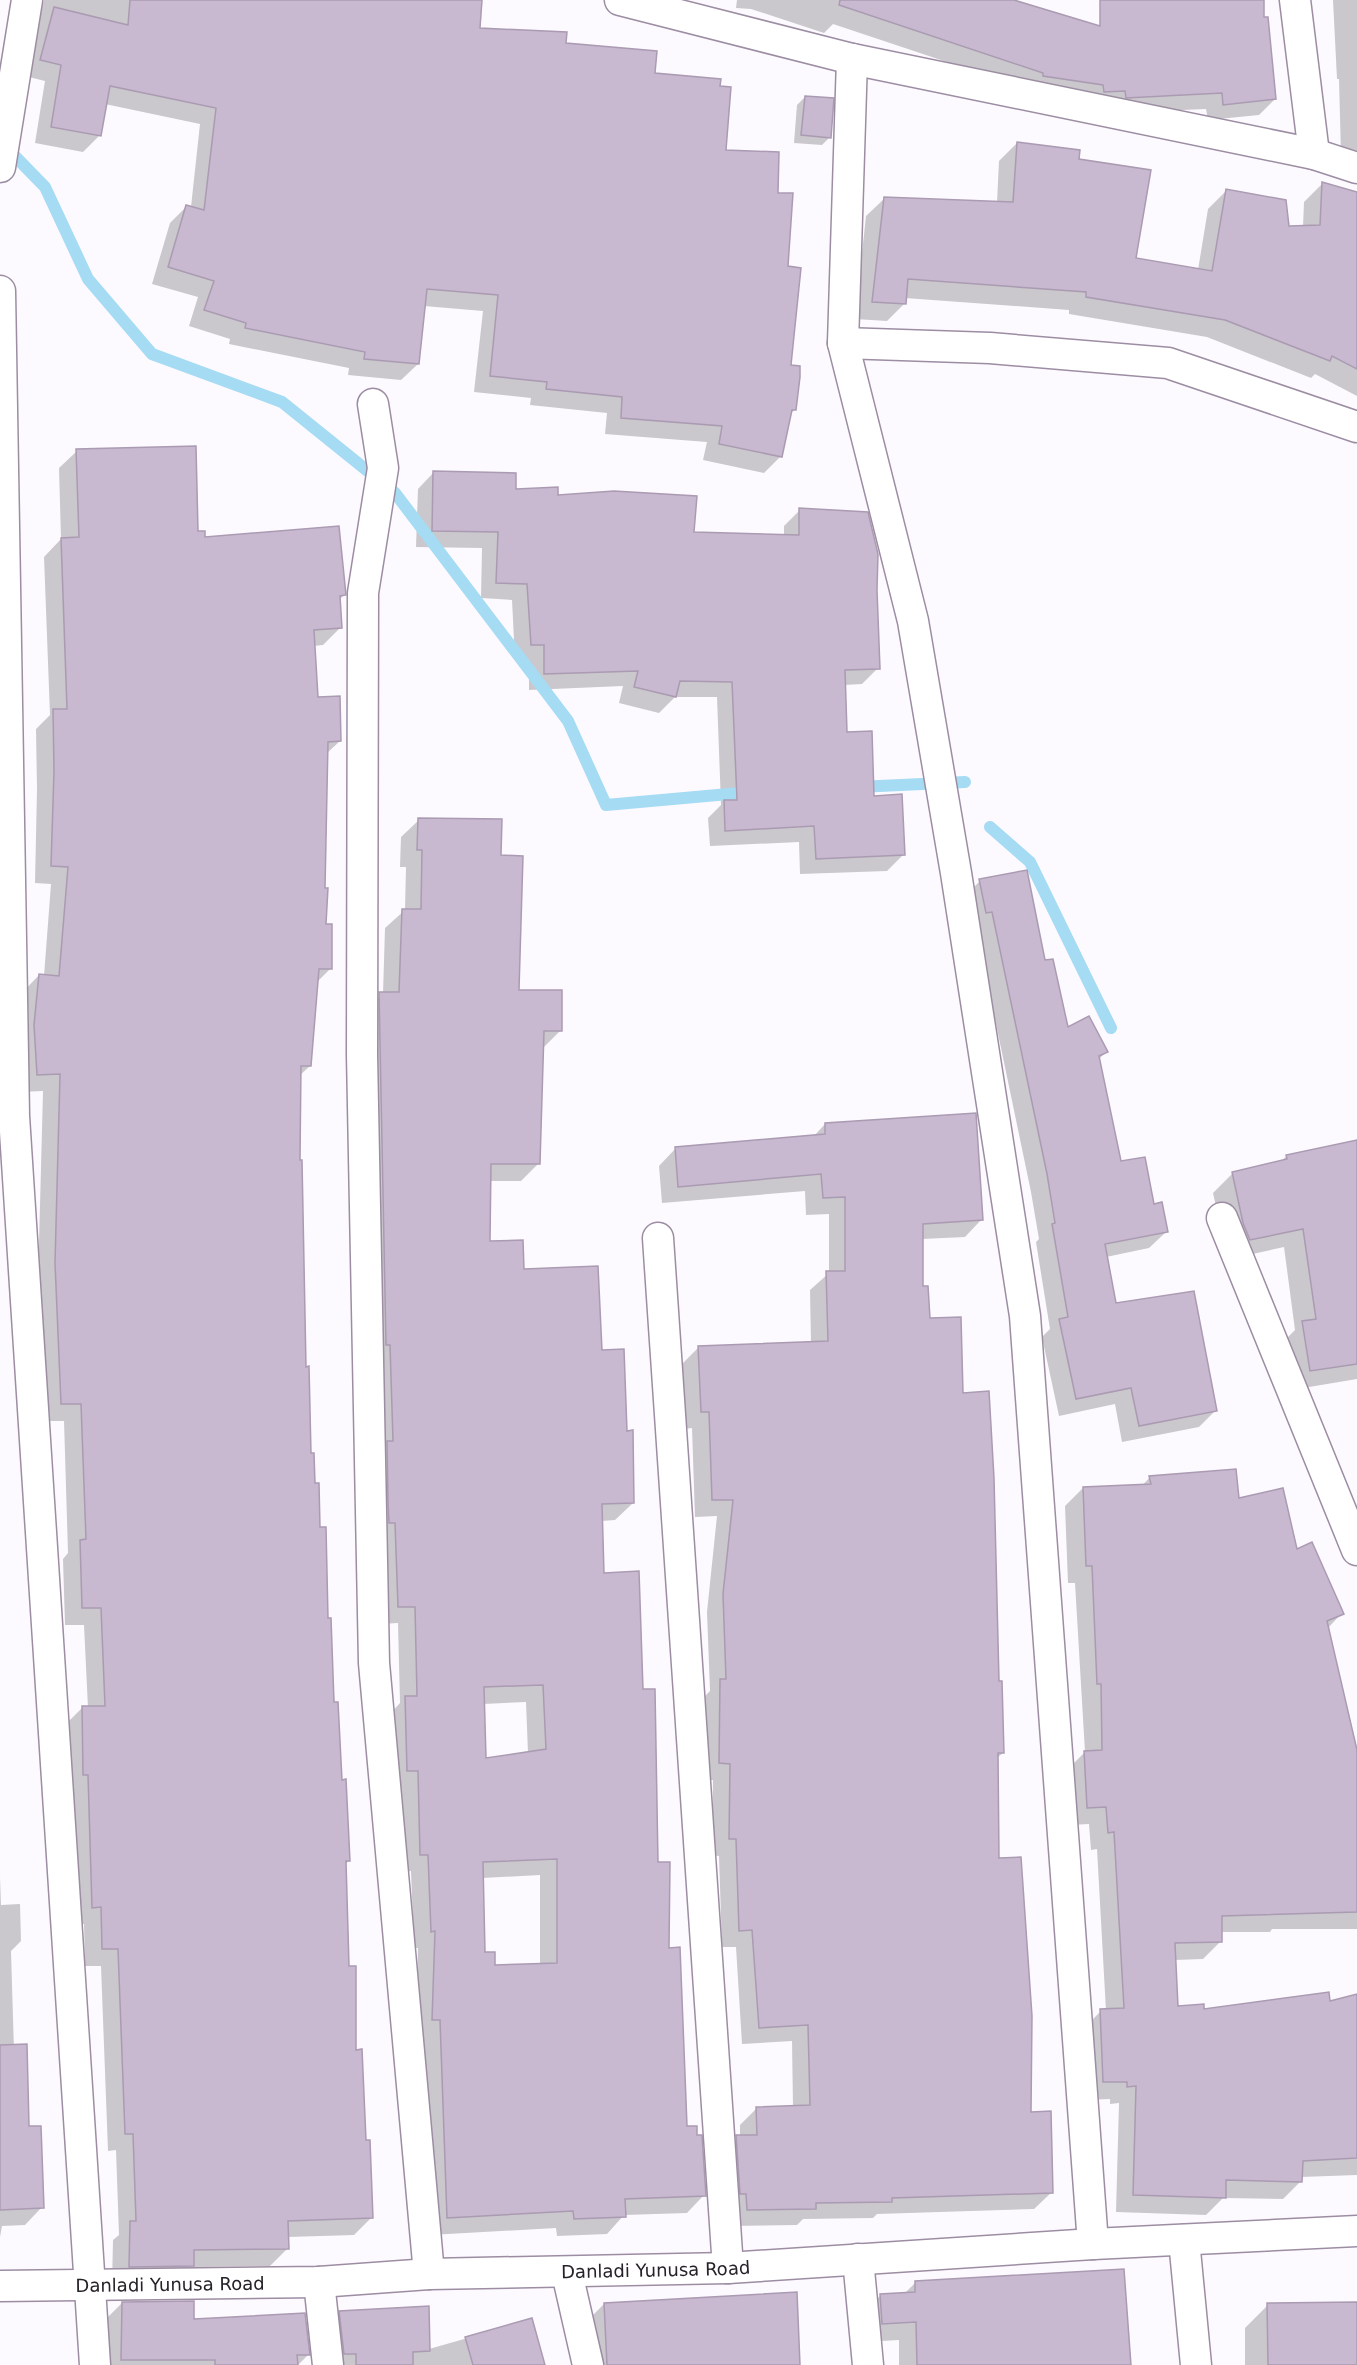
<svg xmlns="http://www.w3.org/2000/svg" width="1357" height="2365" viewBox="0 0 1357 2365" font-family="'DejaVu Sans',sans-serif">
  <rect width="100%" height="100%" fill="#fdfaff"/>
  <g fill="#0003" fill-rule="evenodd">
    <path d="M44,0H481L478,29L564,45L653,75L725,151L776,194L787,268L789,366L795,409L789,415L781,456L764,473L703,460L707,442L605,434L607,413L530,405L531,398L474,392L483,311L424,306L418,364L401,380L348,375L349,368L229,344L230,339L189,326L198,297L152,284L170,223L187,206L191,207L200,124L105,104L100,135L83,152L35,143L45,81L25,76Z"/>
    <path d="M737,0H1004L1147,51L1106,0H1262L1263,19L1275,99L1259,115L1208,120L1206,109L1110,113L1028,89L833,24L824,33L751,9L736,8Z"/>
    <path d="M1333,0H1357V155H1341L1339,79H1337Z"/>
    <path d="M805,97L830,137L822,145L794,143L797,105Z"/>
    <path d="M1017,143L1077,160L1134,260L1198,270L1208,209L1226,191L1288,228L1303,227L1304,202L1322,184L1357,194V396L1315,374L1311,378L1207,337L1069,314V310L905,298V303L887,321L855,319L866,216L885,198L997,203L999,161Z"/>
    <path d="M77,451L203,539L344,595L339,600L340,628L323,645L313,646L317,698L340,741L326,754L323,890L330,969L316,983L310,1066L299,1076L298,1162L309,1455L319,1529L349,1861L344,1865L348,1968L371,2218L354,2235L287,2237V2249L270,2266L192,2267L175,2283L112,2284L113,2240L119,2235L116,2150L108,2151L101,1966H85L84,1924L75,1925L65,1725L82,1708H88L84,1625H65L63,1559L68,1553L64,1421H44L38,1282L43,1091L20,1092L22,993L39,975L44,976L51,884L35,883L37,789L36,729L50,715L44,557L61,539L59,468Z"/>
    <path d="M434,472L515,491L557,496L693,534L784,536V526L800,510L875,590L878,668L862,684L844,685L845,734L872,797L903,855L887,871L800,874L799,842L710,846L708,818L721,805L717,697H675L659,713L619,703L623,686L529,690V660H515L512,600L481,598L482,548L416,547L418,489Z"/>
    <path d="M419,820L500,857L517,992L561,1030L543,1048L539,1163L521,1181H490L489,1243L522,1270L600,1352L625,1432L633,1503L615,1520L601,1521L603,1574L641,1691L656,1864L686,2127L704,2195L687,2213L624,2215L607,2234L557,2236L556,2228L430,2235L423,2037H416L418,1948H414L411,1871L404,1872L401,1788H390L389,1715L400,1703L398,1623L381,1624L363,1011L383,994L385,928L405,910L406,867H400L401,837ZM526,1702L528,1753L484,1760L483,1704ZM540,1875V1965L493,1967L484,1954L482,1878Z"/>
    <path d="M980,881L1044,962L1067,1029L1106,1052L1098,1060L1120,1163L1153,1205L1166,1232L1149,1248L1106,1257L1114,1305L1216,1410L1199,1427L1122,1442L1115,1404L1059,1416L1042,1337L1050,1329L1036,1242L1039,1239L1031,1192L976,928L963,898Z"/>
    <path d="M825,1124L982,1219L965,1237L922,1239V1288L928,1319L961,1395L997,1683L1003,1753L997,1758L998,1860L1029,2113L1052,2192L1034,2209L877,2214L873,2218L803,2219L797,2225L730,2226L720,2154L740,2137V2125L757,2108L793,2107L792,2041L742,2044L736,1947H722L719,1856L712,1855L713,1780H703V1698L710,1691L707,1612L717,1516L695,1517L692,1428L684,1429L682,1364L699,1347L811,1343L810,1290L829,1273V1214L806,1215L805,1191L662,1203L659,1166L676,1148L814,1136Z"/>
    <path d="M1357,1141V1379L1291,1390L1283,1342L1295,1330L1284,1247L1230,1259L1224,1243L1213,1193L1233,1173L1281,1161L1287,1156Z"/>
    <path d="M1150,1477L1238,1500L1296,1551L1342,1613L1327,1629L1357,1748V1929H1272L1270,1932H1221V1941L1203,1959L1174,1960L1177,2007L1202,2010L1328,2003L1357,1996V2175L1301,2177V2181L1283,2199L1223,2198L1206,2215L1116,2212L1119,2103L1110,2104V2099L1085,2100L1083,2029L1101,2011H1106L1097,1849L1091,1850L1089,1824L1070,1825L1067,1770L1085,1752L1075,1583H1068L1065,1506L1083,1488L1142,1486Z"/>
    <path d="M0,1877L1,1905L20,1904L21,1941L11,1951L14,2051L42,2207L25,2225L2,2226L0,2237Z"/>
    <path d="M916,2282L1129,2365H899V2340L864,2342L863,2313L881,2295L904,2294Z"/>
    <path d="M122,2303L192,2320L308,2355L298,2365H104L102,2323Z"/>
    <path d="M604,2304L798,2365H588L586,2322Z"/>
    <path d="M1357,2304V2365H1245V2328L1268,2305Z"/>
    <path d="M340,2312L429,2349L531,2320L544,2365H329L325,2327Z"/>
  </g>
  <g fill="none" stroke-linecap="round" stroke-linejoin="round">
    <g stroke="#a6dbf4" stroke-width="12">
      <path d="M6,147L45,187L88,279L152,354L282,402L395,493L568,721L606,805L751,792"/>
      <path d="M858,787L965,782"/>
      <path d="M990,827L1030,862L1111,1028"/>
    </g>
  </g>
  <g fill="#c8b8d0" stroke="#aa9bb2" stroke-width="1.5" fill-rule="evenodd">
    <path d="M130,0H482L480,28L567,32L566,43L657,51L655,73L721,79L720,86L731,87L726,150L779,152L778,193H793L788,266L801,268L791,365L800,366V377L796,410H792L782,457L719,444L722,426L621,418L622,397L546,389L547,382L490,376L498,295L427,289L419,364L364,359L365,352L245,328L246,323L204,310L214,281L168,267L186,205L204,210L216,108L110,86L101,136L51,127L61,65L40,60L54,7L128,25Z"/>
    <path d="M840,0H1014L1100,26V0H1264V17H1268L1276,99L1223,105L1222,93L1126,98L1125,91L1104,92L1103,85L1043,76V73L839,5Z"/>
    <path d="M805,96L834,98L831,138L801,135Z"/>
    <path d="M1017,142L1080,150L1079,159L1151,170L1136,258L1212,271L1226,189L1286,200L1289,226L1320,225L1322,182L1357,192V369L1332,356L1330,361L1225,320L1086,297V292L908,279L906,304L872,302L884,197L1013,202Z"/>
    <path d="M196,446L198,531H205V537L339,526L346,595L340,596L342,628L314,630L318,697L340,696L341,741L328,742L325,888H328L326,924H332V969H319L311,1066H301L300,1160H302L306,1367L309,1366L311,1453H314L315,1483H319L320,1527H326L328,1618H331L334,1702H338L342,1780L346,1779L350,1861H346L349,1966H356V2050L362,2049L366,2140H370L373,2218L288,2221L289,2249L194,2250V2266L129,2267L130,2221H136L133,2134H125L118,1949H102L101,1907L92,1908L88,1775H83L82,1706H105L101,1608H82L80,1540L86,1539L81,1404H61L55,1263L60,1074L37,1075L34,1025L39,974L59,976L68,867L51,866L54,771L53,709H67L61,538L79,537L76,449Z"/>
    <path d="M433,471L516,473V489L558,487V495L614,491L697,496L694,532L799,535V508L868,512L878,554L877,590L880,669L845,670L847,732L872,731L874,796L902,794L905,855L816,859L814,826L725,831L724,800H737L732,682L680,681L676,697L634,687L638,671L544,674V645H531L527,584L496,583L498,532L432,531Z"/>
    <path d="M418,818L502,819L501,855L523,856L519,990H562V1031H544L540,1164H491L490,1241L523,1240L524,1269L598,1266L602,1350L624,1349L627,1431L633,1430L634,1503L602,1504L604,1573L639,1571L643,1689H655L658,1862H670L669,1948L680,1947L687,2126H697V2135H702L706,2196L625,2199L626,2217L574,2219L573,2211L447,2218L440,2020H432L435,1931L431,1932L428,1855H420L418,1771H407L405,1696H417L415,1607H398L395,1523H389L388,1502L387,1441H393L390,1345H386L379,992H399L402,909H421L422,850H417ZM543,1685L546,1749L486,1758L484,1687ZM557,1859V1963L495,1965V1952H485L483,1862Z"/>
    <path d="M1027,870L1045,960L1053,959L1068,1027L1089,1016L1108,1052L1099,1056L1121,1161L1145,1157L1154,1204L1162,1202L1168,1232L1105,1244L1116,1303L1194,1291L1217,1411L1139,1426L1131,1388L1076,1399L1059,1319L1068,1317L1052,1224L1055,1223L1047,1174L992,912L986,913L979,879Z"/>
    <path d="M976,1113L983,1220L923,1224V1286H928L930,1318L961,1317L963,1393L989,1391L994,1478L999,1681H1002L1004,1753H998L999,1858L1021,1857L1032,2016L1031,2112L1051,2111L1053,2193L892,2198V2202L816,2203V2209L747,2210L746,2194H740L736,2135H757L756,2107L810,2105L808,2025L759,2028L752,1930L739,1931L736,1839H729L730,1764L719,1763L720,1679H726L723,1594L733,1500H712L709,1412H701L698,1346L828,1341L826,1271H845V1197L823,1198L821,1174L678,1187L675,1147L825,1134V1123Z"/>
    <path d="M1357,1140V1364L1310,1371L1302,1321L1316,1319L1303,1229L1250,1240L1243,1223L1232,1172L1287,1159L1286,1155Z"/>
    <path d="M1236,1469L1239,1498L1283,1488L1297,1549L1312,1542L1344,1614L1327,1621L1357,1750V1912L1222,1916V1942L1175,1943L1178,2006L1204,2004V2009L1329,1992L1330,2001L1357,1994V2158L1303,2161L1302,2182L1226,2180V2198L1133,2195L1136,2086L1127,2087V2082H1103L1100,2009L1124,2008L1114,1832L1108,1833L1106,1807L1087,1808L1084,1751L1102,1750L1101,1684H1097L1092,1566H1086L1083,1487L1151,1484L1149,1476Z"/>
    <path d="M27,2044L29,2126H41L44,2208L0,2210V2045Z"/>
    <path d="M1124,2269L1131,2365H917L916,2322L882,2324L880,2294L915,2292V2281Z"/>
    <path d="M797,2292L800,2365H607L604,2303Z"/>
    <path d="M194,2301V2319L305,2313L310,2355H297L298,2365H215V2360H121L122,2302Z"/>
    <path d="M1357,2302V2365H1268L1267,2303Z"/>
    <path d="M429,2306L430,2351L413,2352V2365H356V2354H344L339,2311Z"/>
    <path d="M532,2318L545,2365H473L465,2337Z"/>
  </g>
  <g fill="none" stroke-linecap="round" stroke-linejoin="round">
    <g stroke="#9c8da3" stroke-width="33">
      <g id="street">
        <path d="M620,0L852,59L1314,154L1357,168"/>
        <path d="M1295,0L1314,154"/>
        <path d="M852,59L843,343L913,621L956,873L1025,1316L1093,2244"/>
        <path d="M0,167L27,0"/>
        <path d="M0,291L14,1116L95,2365"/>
        <path d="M843,343L990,348L1168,363L1357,427"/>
        <path d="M373,404L383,468L363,593L362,1055L374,1663L429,2274"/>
        <path d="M1222,1218L1357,1550"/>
        <path d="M658,1238L728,2268"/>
        <path d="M1184,2240L1196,2365"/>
        <path d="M858,2259L868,2365"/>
        <path d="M567,2273L588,2365"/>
        <path d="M319,2282L328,2365"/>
        <path id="s1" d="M0,2286L319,2282L429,2274L728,2268L1093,2244L1357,2231"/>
      </g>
    </g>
    <use href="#street" stroke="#fff" stroke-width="30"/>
  </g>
  <g text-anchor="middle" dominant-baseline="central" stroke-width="5" stroke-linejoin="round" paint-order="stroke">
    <g font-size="18" fill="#27212a" stroke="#fff">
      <text stroke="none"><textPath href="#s1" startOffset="656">Danladi Yunusa Road</textPath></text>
      <text stroke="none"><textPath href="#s1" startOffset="170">Danladi Yunusa Road</textPath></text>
    </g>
  </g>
</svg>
